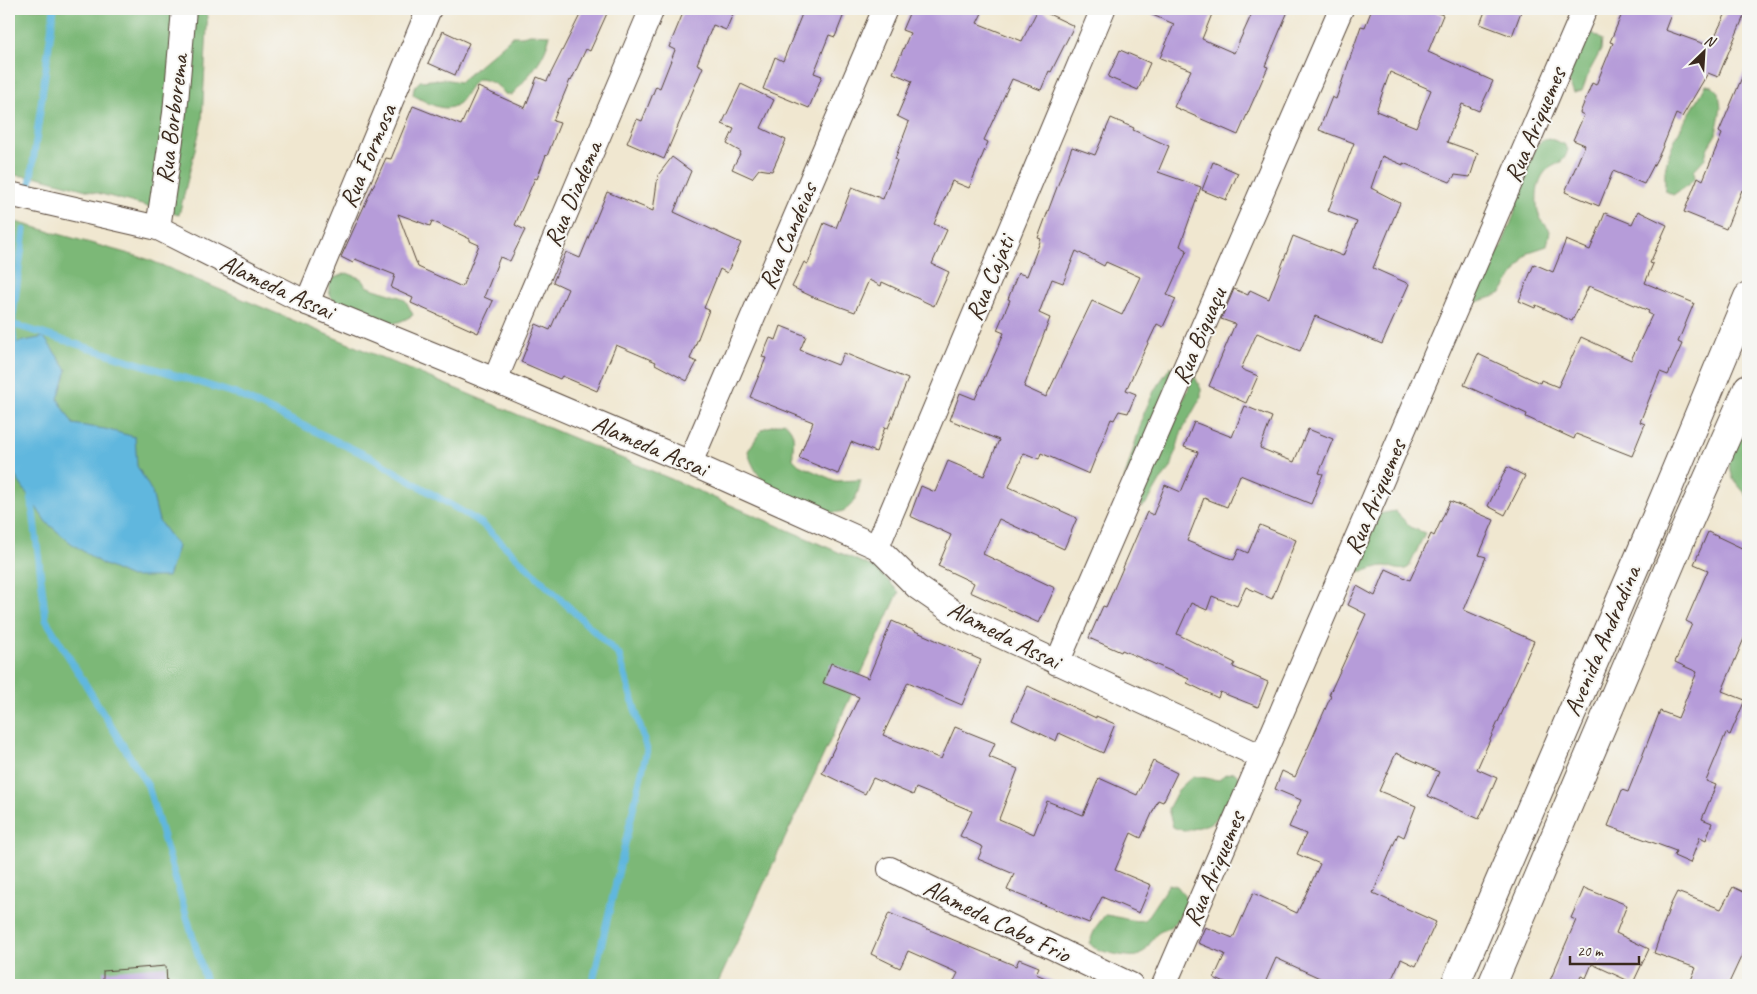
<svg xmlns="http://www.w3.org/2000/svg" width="1757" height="994" viewBox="0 0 1757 994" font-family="Caveat,sans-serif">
  <rect width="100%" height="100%" fill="#f6f6f2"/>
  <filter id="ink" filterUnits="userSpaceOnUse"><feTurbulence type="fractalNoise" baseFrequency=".02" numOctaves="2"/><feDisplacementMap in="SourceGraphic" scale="10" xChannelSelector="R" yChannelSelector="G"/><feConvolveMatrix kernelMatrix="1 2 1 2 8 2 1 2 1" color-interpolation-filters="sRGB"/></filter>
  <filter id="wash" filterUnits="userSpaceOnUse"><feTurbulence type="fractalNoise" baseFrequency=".0096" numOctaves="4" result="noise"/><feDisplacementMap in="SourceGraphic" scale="20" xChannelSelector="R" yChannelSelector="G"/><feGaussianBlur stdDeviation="1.12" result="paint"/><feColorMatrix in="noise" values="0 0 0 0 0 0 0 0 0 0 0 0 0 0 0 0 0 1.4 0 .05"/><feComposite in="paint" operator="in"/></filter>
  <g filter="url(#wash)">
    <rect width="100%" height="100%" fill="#f0e7d0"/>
    <g fill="#7cb877" stroke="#5c714a">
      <path d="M9,9H208L202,121L179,215L38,177L9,175Z"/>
      <path d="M1590,31L1602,40L1601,50L1589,72L1582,91L1574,93C1571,87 1567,81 1567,74C1567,65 1583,38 1590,31Z"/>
      <path d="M530,34L550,35C545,60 528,76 512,95L505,94C498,84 489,80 478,79C470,85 468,91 463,98C450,118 428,103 413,95L414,87L420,81L444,79L460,82L513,36H522Z"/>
      <path d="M1706,85L1713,86L1719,92L1721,108L1716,134L1707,149L1705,158L1694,170L1695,178L1689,184L1673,195L1666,191C1658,152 1690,117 1706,85Z"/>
      <path d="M1548,138L1564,144L1568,149C1564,165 1557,162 1547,170C1536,180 1535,202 1539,215C1541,221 1547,226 1550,231L1547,246L1529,252L1501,293L1493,297L1476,302L1473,293L1480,277L1491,264L1501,247L1514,215L1521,186L1536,147L1541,141Z"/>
      <path d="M9,220L147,259L671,479L877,569L899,592L717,985H9Z"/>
      <path d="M347,273L362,279L367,286L374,289L400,297L406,301L413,315C405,320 396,324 387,324C380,325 372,319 365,316C348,309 321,303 331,279Z"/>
      <path d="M1171,366L1179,374L1124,480L1144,413L1155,389Z"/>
      <path d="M1194,375L1201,389V397L1181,433L1171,468L1160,481L1148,502L1142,507L1139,499L1181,403C1187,395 1189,385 1194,375Z"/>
      <path d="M1748,415V497L1733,479L1728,459Z"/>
      <path d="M784,422C798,433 792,443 793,459L799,465L836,481L861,480C858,492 856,503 845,510C829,520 780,496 767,484C758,477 750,462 748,451L762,429Z"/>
      <path d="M1395,511L1412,528L1425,533L1409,567C1401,573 1394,567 1385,566C1373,566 1367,574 1353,570L1379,514Z"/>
      <path d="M1234,772L1239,777L1240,785C1235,791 1228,797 1225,804C1217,820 1214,823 1196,828C1187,831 1182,831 1173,827L1168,809L1178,790L1193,776L1219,780L1226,774Z"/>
      <path d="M1169,884L1177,886L1188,900C1184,909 1177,923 1168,928C1163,931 1159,931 1155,936C1149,943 1146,953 1137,956C1130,958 1101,952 1095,948C1092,947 1091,944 1089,943L1096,927L1105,915C1119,916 1133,923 1145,920Z"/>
    </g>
    <path fill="#61b7de" stroke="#4e707e" d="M44,337L67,370L58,399L73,424L105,429L135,437L137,466L152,492L159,521L178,547L168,577H131L102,564L71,543L46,522L9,467V356L14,343Z"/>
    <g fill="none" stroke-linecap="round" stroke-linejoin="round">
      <g stroke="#61b7de" stroke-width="7">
        <path d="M29,192L54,9"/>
        <path d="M12,324L236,394L372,458L481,523L619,655L647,750L592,985"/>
        <path d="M15,352L12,324L24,230"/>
        <path d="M31,494L46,620L148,786L207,985"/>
      </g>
    </g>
    <g id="blocks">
      <g fill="#b69cd9" fill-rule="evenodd">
        <path d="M583,9H609L590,51L586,49L571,81L570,80L553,121L560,123L547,156L546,155L537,179L535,178L515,225L525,230L510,261L500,257L484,297L493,301L478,333L411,303L413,298L391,288L395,275L355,259L353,263L341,257L386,158L391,159L413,106L461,125L478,87L525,108L537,77L547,81ZM398,214L430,226L432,221L470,239V241L479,245L462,287L418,267Z"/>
        <path d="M675,9H735L726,30L713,25L697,64L703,67L664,159L627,143L637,119L642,121L656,86L660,88L675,50L669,47L683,13Z"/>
        <path d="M804,9H846L835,37L829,35L814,73L822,76L809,108L763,89L775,57L783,61Z"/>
        <path d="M911,9H984L977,23L1022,41L1038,9L1074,26L1051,72L1049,71L1041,90L1012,79L984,140L988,142L969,188L952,181L934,224L947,230L932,264L949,272L934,306L882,282L881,286L869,280L855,312L813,297L792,287L804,262L808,264L824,223L836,228L852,187L883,199L897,160L895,159L909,122L897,116L912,81L893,73L910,33L902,30Z"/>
        <path d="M1138,9H1214L1202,39L1234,53L1254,9H1289L1265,66L1268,67L1238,135L1174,107L1191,70L1160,58L1174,24Z"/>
        <path d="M1372,9H1427L1443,15L1428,52L1493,81L1479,111L1462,104L1447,142L1478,153L1470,177L1455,175L1450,182L1403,163V165L1382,156L1371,188L1400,203L1373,268L1409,284L1382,344L1315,316L1300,351L1257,333L1241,369L1258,376L1246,403L1209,386L1235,324L1221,319L1234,289L1248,295L1250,290L1269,299L1293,236L1343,256L1357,222L1328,211L1354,143L1319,130L1332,97L1336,99L1361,26L1365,27ZM1390,72L1431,90L1416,127L1376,111Z"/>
        <path d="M1486,9H1522L1512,36L1480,24Z"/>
        <path d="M1624,9H1673L1665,30L1710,46L1728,9H1747L1718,77L1708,73L1682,117L1676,114L1661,151L1644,184L1613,171L1599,206L1565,192L1585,145L1573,140L1584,115L1580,113L1592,83L1596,85L1613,43L1610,42Z"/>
        <path d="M443,31L469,43L455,75L428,63Z"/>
        <path d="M1120,50L1150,63L1138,90L1108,77Z"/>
        <path d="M1748,63V193L1742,190L1726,229L1684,212L1698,177L1703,180L1722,134L1719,132Z"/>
        <path d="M741,84L774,100L761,128L786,140L772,171L759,169L752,178L732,169L741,152L727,144L734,129L722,124Z"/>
        <path d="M1111,118L1134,128L1133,130L1169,146L1158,172L1201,187L1180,246L1187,250L1167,295L1176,299L1163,327L1157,324L1126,390L1136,394L1128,413L1119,411L1114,420L1111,419L1089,474L1041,453L1039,459L1024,453L1009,487L1077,518L1064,549L999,519L983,554L1055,588L1039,623L970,592L974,583L938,566L951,535L910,516L921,486L935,492L948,461L984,476L999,440L950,420L960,393L975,399L1004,333L997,330L1010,300L1008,299L1018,273L1027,276L1041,239L1038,238L1072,147L1095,155ZM1076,251L1104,266L1106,262L1140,277L1122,315L1092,301L1046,397L1024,387L1050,318L1039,313L1052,279L1063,283Z"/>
        <path d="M672,157L691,171L674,212L741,243L727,273L720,269L704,308L709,310L690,359L697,362L687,381L655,364L656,362L616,345L597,391L562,376L560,379L521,362L536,324L550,330L568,289L553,282L566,252L580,258L607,192L653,211L658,175Z"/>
        <path d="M1213,162L1238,173L1226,200L1202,190Z"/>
        <path d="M1638,211L1667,225L1650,263L1653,264L1645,283L1694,303L1678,342L1682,344L1668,375L1660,372L1640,422L1645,424L1632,456L1576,434L1574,439L1526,417L1527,414L1464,385L1478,354L1540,383L1541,380L1558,387L1581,337L1631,360L1652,315L1648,313L1649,311L1589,286L1572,321L1536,305L1535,308L1519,301L1534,264L1553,272L1566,240L1590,250L1605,213L1632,224Z"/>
        <path d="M781,326L806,336L800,350L838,365L844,353L908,379L888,428L885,427L876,452L851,442L838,474L799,458L813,422L750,397L766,358L762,357L770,338L776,340Z"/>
        <path d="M1245,406L1272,417L1260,448L1294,462L1308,429L1333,439L1319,473L1323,474L1311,504L1240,475L1227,507L1204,498L1187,541L1234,560L1239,549L1248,553L1260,525L1296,540L1272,599L1246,587L1237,606L1212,596L1207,610L1191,603L1177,634L1235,663L1233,667L1268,682L1258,707L1220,692L1218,698L1187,683L1189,679L1122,650L1121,652L1089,638L1103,606L1106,607L1147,512L1153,515L1165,485L1181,492L1198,452L1184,447L1194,422L1232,437Z"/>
        <path d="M1507,467L1525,476L1505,515L1488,506Z"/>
        <path d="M1450,501L1494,520L1479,555L1486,557L1464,610L1534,641L1477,769L1497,778L1479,819L1428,796L1439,772L1396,753L1379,791L1416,806L1404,837L1398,834L1373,893L1436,922L1416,966L1401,959L1389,985H1335L1276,958L1264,985H1229L1214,978L1225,954L1198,943L1205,927L1233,938L1253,893L1297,913L1320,864L1297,854L1306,834L1289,827L1301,800L1275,789L1282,771L1295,777L1331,696L1329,695L1366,614L1348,605L1357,586L1375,596L1386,569L1410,580L1431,534L1434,536Z"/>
        <path d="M1708,532L1748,551V629L1722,691L1745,700L1730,735L1726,733L1706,781L1716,785L1702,819L1712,823L1706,840L1700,837L1690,863L1674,856L1676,851L1608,826L1622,790L1628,792L1660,711L1678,718L1697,672L1675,662L1692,624L1686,621L1708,570L1694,564Z"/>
        <path d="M892,621L981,660L962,705L908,682L883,735L941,759L955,727L995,743L989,757L1018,769L999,819L1034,834L1047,801L1083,815L1099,778L1137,795L1153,761L1177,773L1163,802L1158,800L1141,838L1131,833L1115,870L1151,885L1139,913L1102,897L1089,923L1007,890L1014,874L978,859L983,847L960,836L972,811L916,788L913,795L873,778L865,794L822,773L859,697L823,683L831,663L868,678Z"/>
        <path d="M1028,686L1096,718V716L1115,724L1103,753L1059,733L1056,741L1012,720Z"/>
        <path d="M1733,887L1748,894V942L1728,985H1689L1696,968L1654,953L1670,906L1677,892L1721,909Z"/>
        <path d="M1584,888L1627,905L1616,933L1649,949L1633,983L1592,964L1586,978L1581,976L1577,985H1548L1576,920L1571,918Z"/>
        <path d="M889,913L1016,966L1019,959L1039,967L1036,974L1062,985H952L958,973L908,951L900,968L871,954Z"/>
        <path d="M166,966L167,985H103V971Z"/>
      </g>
    </g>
  </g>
  <g filter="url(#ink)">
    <use href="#blocks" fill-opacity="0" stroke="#564639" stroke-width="1"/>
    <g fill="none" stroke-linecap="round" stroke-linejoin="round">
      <g stroke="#564639" stroke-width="26">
        <g id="minor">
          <path d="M9,194L158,228L307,303L495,380L690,463L877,547L917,587L962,618L1262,757"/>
          <path d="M158,228L175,113L184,9"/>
          <path d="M307,303L429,9"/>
          <path d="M495,380L652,9"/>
          <path d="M690,463L885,9"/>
          <path d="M877,547L1103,9"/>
          <path d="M1057,663L1341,9"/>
          <path d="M890,869L1131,985"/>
          <path d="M1164,985L1585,9"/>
        </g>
      </g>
      <g stroke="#564639" stroke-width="30">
        <g id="major">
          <path d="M1455,985L1652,527L1748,297"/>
          <path d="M1492,985L1681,539L1748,388"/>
        </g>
      </g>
      <use href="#minor" stroke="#fff" stroke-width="24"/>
      <use href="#major" stroke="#fff" stroke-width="28"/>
    </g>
  </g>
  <g text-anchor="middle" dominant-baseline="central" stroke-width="4" stroke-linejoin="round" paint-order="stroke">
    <g font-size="25" fill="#3b2a1e" stroke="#f6f6f2">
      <text transform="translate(172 119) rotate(-83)">Rua Borborema</text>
      <text transform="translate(1535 125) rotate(-67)">Rua Ariquemes</text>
      <text transform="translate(368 156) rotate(-67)">Rua Formosa</text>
      <text transform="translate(573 194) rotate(-67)">Rua Diadema</text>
      <text transform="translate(788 236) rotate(-67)">Rua Candeias</text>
      <text transform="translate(990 278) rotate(-67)">Rua Cajati</text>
      <text transform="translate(277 287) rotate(25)">Alameda Assai</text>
      <text transform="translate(1199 336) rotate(-67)">Rua Biguaçu</text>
      <text transform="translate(650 446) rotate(23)">Alameda Assai</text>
      <text transform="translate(1375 497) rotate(-67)">Rua Ariquemes</text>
      <text transform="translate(1004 635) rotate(27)">Alameda Assai</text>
      <text transform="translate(1602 641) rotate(-67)">Avenida Andradina</text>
      <text transform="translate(1214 869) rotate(-67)">Rua Ariquemes</text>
      <text transform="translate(997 921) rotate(26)">Alameda Cabo Frio</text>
    </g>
  </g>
  <rect width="1757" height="994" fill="none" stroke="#f6f6f2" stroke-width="30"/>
  <g transform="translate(1704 52) rotate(25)" stroke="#f6f6f2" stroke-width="4" paint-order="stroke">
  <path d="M0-4L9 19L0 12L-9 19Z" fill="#3b2a1e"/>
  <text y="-8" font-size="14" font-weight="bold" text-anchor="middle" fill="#3b2a1e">N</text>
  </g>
  <path d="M1570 956v8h69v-8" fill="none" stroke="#3b2a1e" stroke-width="2.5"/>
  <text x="1577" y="956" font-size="15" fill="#3b2a1e" stroke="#f6f6f2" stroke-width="4" paint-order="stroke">20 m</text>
</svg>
